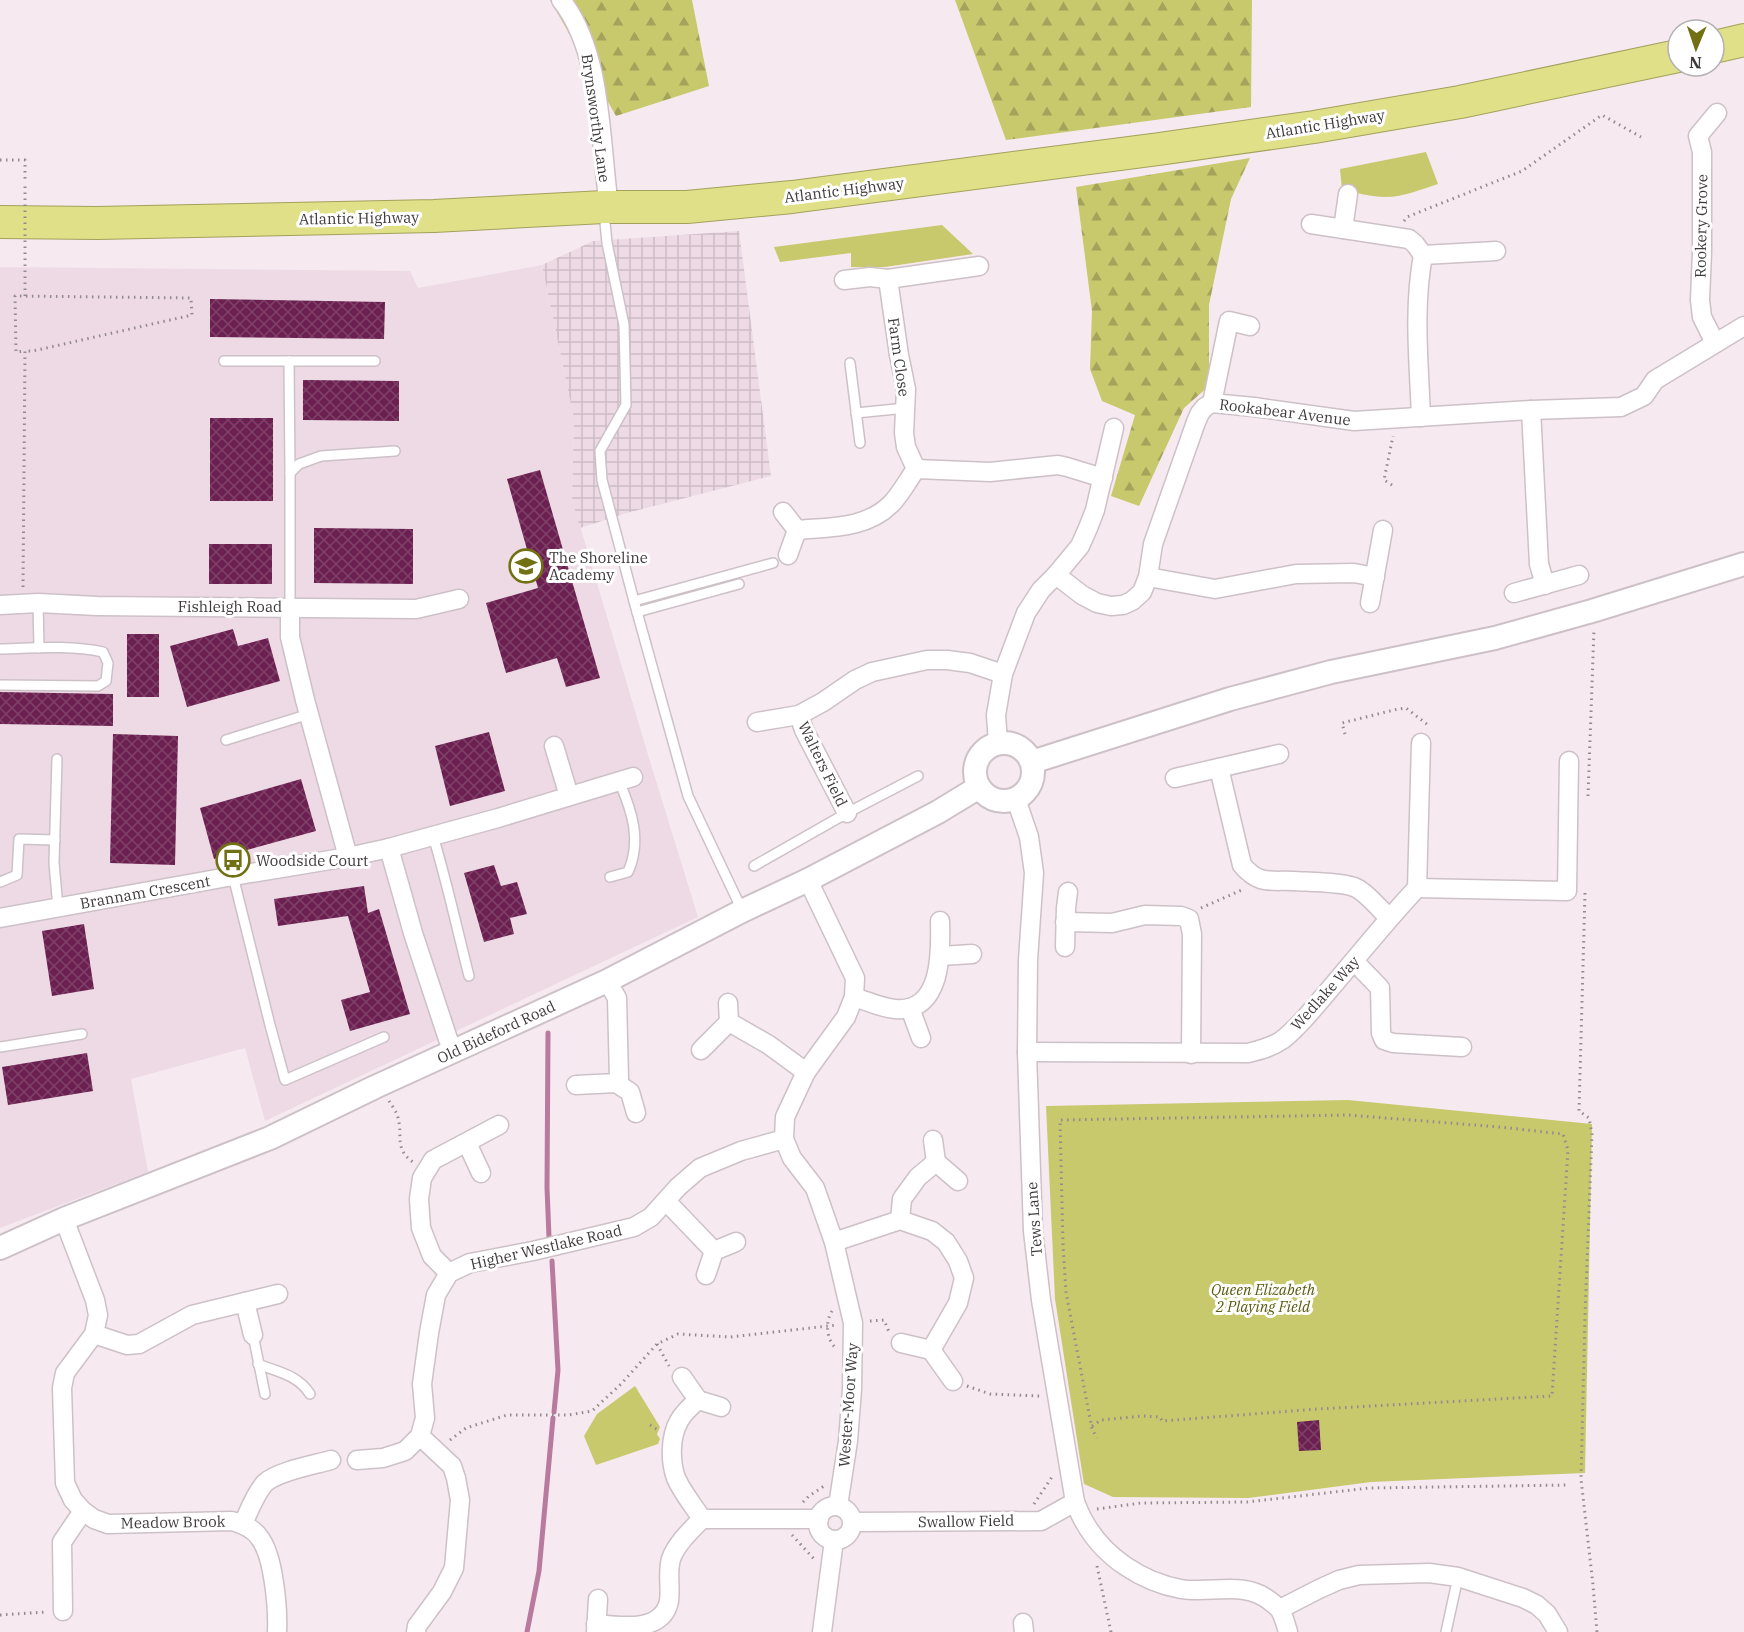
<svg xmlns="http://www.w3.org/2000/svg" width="1744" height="1632" viewBox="0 0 1744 1632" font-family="'IBM Plex Serif',serif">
  <defs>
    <pattern id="industrial-grid" width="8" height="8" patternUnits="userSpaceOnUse" patternTransform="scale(1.5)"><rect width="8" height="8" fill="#eddae5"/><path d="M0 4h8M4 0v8" fill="none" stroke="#ccbcc5"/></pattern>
    <pattern id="forest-firs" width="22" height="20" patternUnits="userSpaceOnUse" patternTransform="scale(1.5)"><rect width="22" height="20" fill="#c8c86d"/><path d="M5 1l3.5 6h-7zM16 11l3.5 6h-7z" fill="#a4a35b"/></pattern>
    <pattern id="building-cross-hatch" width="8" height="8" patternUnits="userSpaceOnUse" patternTransform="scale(1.5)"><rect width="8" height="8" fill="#6c2051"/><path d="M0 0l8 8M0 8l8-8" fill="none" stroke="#7e4168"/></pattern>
  </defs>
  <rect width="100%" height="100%" fill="#f6e9f0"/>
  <path fill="#eddae5" d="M542,265L574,419L572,499L649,758L698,917L265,1121L245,1048L131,1079L148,1172L0,1228V267L410,271L418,288Z"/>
  <path fill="url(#industrial-grid)" d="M739,231L771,476L627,513L580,528L572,499L574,419L542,265L593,241Z"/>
  <g fill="url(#forest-firs)">
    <path d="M550,0H692L709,86L616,116Z"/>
    <path d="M955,0H1252L1251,107L1006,140Z"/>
    <path d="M1250,158L1231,199L1209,305V386L1184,408L1139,506L1111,496L1135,415L1102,401L1090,369L1092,311L1076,187Z"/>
  </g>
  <g fill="#c8c86d">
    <path d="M1426,152L1438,184C1422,189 1403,197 1386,197C1371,197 1356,193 1342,189L1340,169Z"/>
    <path d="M942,225L973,254L885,267H851V253L780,262L774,247Z"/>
    <path d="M1348,1100L1592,1124L1585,1473L1371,1482L1248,1498L1113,1497L1084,1484L1055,1299L1046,1106Z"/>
    <path d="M635,1386L660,1427L657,1434L660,1439L658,1444L596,1465L584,1436L597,1414Z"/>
  </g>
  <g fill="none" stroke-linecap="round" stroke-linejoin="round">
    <g stroke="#b87a9d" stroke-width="5">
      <path d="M548,1033L547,1188L549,1237"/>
      <path d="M552,1261L558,1370L554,1412"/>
      <path d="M527,1632L539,1571L553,1418"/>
    </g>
  </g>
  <g fill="url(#building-cross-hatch)">
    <path d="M210,299L385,302L384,339L210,337Z"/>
    <path d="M303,380L399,381V421L303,420Z"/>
    <rect x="210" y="418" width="63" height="83"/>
    <path d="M540,470L600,678L566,687L557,658L506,673L486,603L538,588L507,479Z"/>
    <path d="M314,528L413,529V584L314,583Z"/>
    <rect x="209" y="544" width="63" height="40"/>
    <path d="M233,629L238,646L268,638L280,681L187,707L170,646Z"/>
    <rect x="127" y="634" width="32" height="63"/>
    <path d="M0,692L113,694V726L0,724Z"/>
    <path d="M489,732L505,791L450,806L435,746Z"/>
    <path d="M113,734L178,736L175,865L110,863Z"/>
    <path d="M301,779L316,831L214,859L200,808Z"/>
    <path d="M494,865L501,886L517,882L527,914L510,918L514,934L484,942L464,873Z"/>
    <path d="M364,886L368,913L379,909L410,1014L350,1031L341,1000L370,992L348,916L278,926L274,899Z"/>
    <path d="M84,924L94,989L52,996L42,931Z"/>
    <path d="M87,1053L93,1091L8,1105L2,1067Z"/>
    <path d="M1319,1420L1321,1450L1299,1451L1297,1422Z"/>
  </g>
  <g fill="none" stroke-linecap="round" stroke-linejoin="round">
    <g stroke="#cdc1c7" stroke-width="12">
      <g id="service">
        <path d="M604,212L607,243L624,325L626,405L600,451L602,480L634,601L688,796L742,910"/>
        <path d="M224,361H375"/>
        <path d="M289,361L290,473"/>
        <path d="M850,363L860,443"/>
        <path d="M856,413L906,408"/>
        <path d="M634,601L773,563"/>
        <path d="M38,603L39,648"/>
        <path d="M290,607V473L299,464L321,456L395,451"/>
        <path d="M637,612L739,584"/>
        <path d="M0,649C34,648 70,645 103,652L108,663L106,681L98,686L0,685"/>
        <path d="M226,740L309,714"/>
        <path d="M57,759L54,863L58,908"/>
        <path d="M433,836C447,882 457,929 469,976"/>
        <path d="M754,866L847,813L918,776"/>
        <path d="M233,876L270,1025L285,1080L384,1037"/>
        <path d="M610,877L628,872C642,841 632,811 619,781"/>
        <path d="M0,882L17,875L19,839L55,840"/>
        <path d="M0,1047L82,1034"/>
        <path d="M253,1335L265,1394"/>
        <path d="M258,1364C278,1372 298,1375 310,1394"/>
        <path d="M1446,1632L1458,1577"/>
      </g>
    </g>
    <g stroke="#cdc1c7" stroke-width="21">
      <g id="minor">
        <path d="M561,0C600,49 600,130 607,190L604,207"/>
        <path d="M1311,224L1409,239L1415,244L1423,255L1496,251"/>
        <path d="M1343,229L1348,194"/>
        <path d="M888,279L899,355L906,389L904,433L906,447L916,469"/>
        <path d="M844,280L870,277L888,279L979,266"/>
        <path d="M1715,343L1702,317L1700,300L1702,252V152L1698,136L1717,113"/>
        <path d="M1212,403L1229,321L1250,326"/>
        <path d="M1531,410L1539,564L1545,585"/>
        <path d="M1421,417C1419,363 1413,309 1423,255"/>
        <path d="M783,512L797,530L788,555"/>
        <path d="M797,530C830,527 866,529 891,504C901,494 908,480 916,469L990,472L1058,465L1067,467L1103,478"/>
        <path d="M1056,575L1082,595L1097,603L1111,606L1123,605L1132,601L1142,592L1148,577L1153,544L1196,422L1200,413L1205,407L1212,403L1254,407L1354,421L1531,410L1621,407L1644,396L1655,380L1744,326"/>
        <path d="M1148,577L1215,589L1296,574L1354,573L1375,577"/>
        <path d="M1514,593L1579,575"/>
        <path d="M1370,603L1383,530"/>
        <path d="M0,605L38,603L97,606L416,609L459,599"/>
        <path d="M290,607V637L305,700L348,857"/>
        <path d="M799,715L804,730L847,813"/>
        <path d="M757,722L799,715L823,702L855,680L872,672L927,660H947L970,663L1003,674"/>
        <path d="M998,743L996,715L1003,674L1026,613L1041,590L1056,575L1080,546L1088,528L1095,510L1114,428"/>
        <path d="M554,746L569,796"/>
        <path d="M1219,768L1242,865C1259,885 1269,880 1293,881C1309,882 1340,882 1354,887C1365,891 1380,909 1389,918"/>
        <path d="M1175,778L1279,754"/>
        <path d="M1016,799L1029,837L1034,873L1028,960L1027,1052L1033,1231L1041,1300L1075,1502C1078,1509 1081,1517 1085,1523C1104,1557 1142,1582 1181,1589C1211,1594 1244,1580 1270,1601C1274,1604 1278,1607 1280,1610C1284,1617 1286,1625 1288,1632"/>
        <path d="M389,848L413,933L448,1039L453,1051"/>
        <path d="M808,880L855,978L854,997L846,1017L806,1072L785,1117L784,1139L792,1158L815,1188L834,1242L853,1323L852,1389L848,1441L838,1506"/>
        <path d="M1417,888L1567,891L1569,761"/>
        <path d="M0,918L233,876L348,857L389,848L498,818L633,777"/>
        <path d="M1065,922L1112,923L1145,915L1181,916L1189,919L1192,934L1191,1054"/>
        <path d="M1065,947L1066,908L1068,892"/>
        <path d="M941,956L972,954"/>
        <path d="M1354,961L1380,988L1381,1033L1384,1040L1393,1043L1462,1047"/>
        <path d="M854,997C867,1001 882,1008 895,1009C942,1013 941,953 940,921"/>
        <path d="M728,1003L729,1022"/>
        <path d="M910,1008L921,1038"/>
        <path d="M701,1050L729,1022L769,1045L806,1072"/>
        <path d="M1027,1052L1248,1053C1260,1050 1272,1047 1282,1040C1298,1028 1311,1011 1324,996C1355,960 1384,923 1417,888L1421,743"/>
        <path d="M616,1083L630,1092L636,1113"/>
        <path d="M576,1085L616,1083L619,1079L617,998L607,981"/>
        <path d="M933,1140L936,1162"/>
        <path d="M467,1143L481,1173"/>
        <path d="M666,1201L714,1251L706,1275"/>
        <path d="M64,1219L95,1300L98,1315L94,1334L65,1373L62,1388L65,1483L73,1500L83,1511L94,1519L108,1524L232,1521C242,1524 253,1528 259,1537C274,1555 278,1609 277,1632"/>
        <path d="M900,1220L902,1199L918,1177L936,1162L958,1181"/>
        <path d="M834,1242L900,1220L932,1231L946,1242L958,1261L964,1278L958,1303L931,1350L901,1343"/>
        <path d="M714,1251L736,1242"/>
        <path d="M449,1273L432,1256L421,1228L419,1199L422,1178L433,1160L499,1125"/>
        <path d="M245,1302L253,1335"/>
        <path d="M94,1334L127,1345L139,1344L192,1315L278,1294"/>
        <path d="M931,1350L953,1381"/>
        <path d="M698,1400L721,1407"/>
        <path d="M357,1460L383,1458L405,1451L420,1436L425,1418L422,1384L429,1333L436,1295L449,1273L470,1263L533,1251L634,1227L651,1217L678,1187L700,1168L741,1151L784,1139"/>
        <circle cx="835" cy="1523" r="17"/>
        <path d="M702,1519H819"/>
        <path d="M853,1522L1041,1521L1075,1502"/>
        <path d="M243,1524C249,1511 255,1494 265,1483C278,1471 314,1465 331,1460"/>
        <path d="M1280,1609L1319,1589L1339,1580L1359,1575L1429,1573L1458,1577L1523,1598L1537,1605L1547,1614L1558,1632"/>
        <path d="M63,1611L62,1542L83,1511"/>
        <path d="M1023,1623L1024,1632"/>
        <path d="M596,1624C624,1627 663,1632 669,1601C671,1587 667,1573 671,1559C676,1544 691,1530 702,1519C693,1505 682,1492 676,1478C670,1461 670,1437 679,1421C683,1413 691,1406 698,1400L682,1377"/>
        <path d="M416,1632L417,1626L442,1592L454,1568L460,1500L456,1478L452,1466L420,1436"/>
        <path d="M596,1632L598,1599"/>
        <path d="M822,1632L834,1540"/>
      </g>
    </g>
    <g stroke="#cdc1c7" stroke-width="26">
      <g id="tertiary">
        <circle cx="1004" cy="772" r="29"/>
        <path d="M1032,762L1230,699L1331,672L1495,638L1592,611L1744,564"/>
        <path d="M0,1248L64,1219L270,1138L375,1087L607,981L742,911L808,880L938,812L979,787"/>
      </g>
    </g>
    <g stroke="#a3a15b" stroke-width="34">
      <g id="trunk">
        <path d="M1714,47L1744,40"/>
        <path d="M0,222L97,223L434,216L604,207H687L792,197L1159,149L1314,127L1460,102L1678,56"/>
      </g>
    </g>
    <g stroke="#938a8f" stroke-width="3" stroke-dasharray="1.5 4.5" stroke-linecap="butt">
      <path d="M0,160H25V183"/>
      <path d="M1404,221L1407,217L1522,171L1602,115L1641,137"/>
      <path d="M1392,485L1384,480L1393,436"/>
      <path d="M23,587L25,351L16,352L15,296L191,298L192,315L33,351H25"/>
      <path d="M1345,734L1342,723L1398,709L1406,708L1428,725"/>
      <path d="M1588,796L1594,629"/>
      <path d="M1585,893L1579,1111L1589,1118L1592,1134L1585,1316L1581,1479L1593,1585L1597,1632"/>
      <path d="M1201,908L1244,889"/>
      <path d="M389,1101C392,1106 397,1112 398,1118C403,1136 394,1149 413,1162"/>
      <path d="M832,1311C825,1322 826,1340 837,1349"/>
      <path d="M870,1321L884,1320L889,1332"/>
      <path d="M657,1344L669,1366"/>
      <path d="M967,1386L990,1394L1040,1396"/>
      <path d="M650,1425L658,1430"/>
      <path d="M1092,1426L1101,1420L1143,1416L1160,1417L1162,1421L1318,1409L1552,1396L1568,1150L1563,1134L1500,1127L1348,1115L1060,1120L1063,1245L1066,1292L1092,1429L1097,1438"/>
      <path d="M450,1440L466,1428L507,1415H568L592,1411L621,1384L657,1344L678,1334L730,1337L837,1325"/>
      <path d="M803,1502L809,1496L824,1486"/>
      <path d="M1034,1504L1052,1477"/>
      <path d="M1097,1509L1141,1503L1247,1502L1369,1488L1568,1485"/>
      <path d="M792,1535L814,1559"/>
      <path d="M1097,1566L1111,1632"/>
      <path d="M0,1615L46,1612"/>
    </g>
    <use href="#service" stroke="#fff" stroke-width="9"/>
    <use href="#minor" stroke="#fff" stroke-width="18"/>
    <use href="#tertiary" stroke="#fff" stroke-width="22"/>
    <use href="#trunk" stroke="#e0e088" stroke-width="32"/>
    <path stroke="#938a8f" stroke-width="3" stroke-dasharray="1.5 4.5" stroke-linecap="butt" d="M25,296V183"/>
  </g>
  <defs>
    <g id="school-ring" transform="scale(1.725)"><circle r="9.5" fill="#fff" stroke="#717012" stroke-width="1.5"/><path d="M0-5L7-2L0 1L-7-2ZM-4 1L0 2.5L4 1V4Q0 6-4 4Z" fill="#717012"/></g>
    <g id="bus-ring" transform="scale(1.725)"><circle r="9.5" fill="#fff" stroke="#717012" stroke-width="1.5"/><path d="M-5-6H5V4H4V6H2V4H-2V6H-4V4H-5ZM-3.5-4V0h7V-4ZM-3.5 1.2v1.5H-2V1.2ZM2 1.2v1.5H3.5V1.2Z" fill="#717012"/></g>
  </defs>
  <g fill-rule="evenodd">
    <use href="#school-ring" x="526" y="566"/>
    <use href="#bus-ring" x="233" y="860"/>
  </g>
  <g text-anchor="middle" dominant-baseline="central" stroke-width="6" stroke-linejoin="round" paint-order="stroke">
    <g font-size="15" fill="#3e3a3c" stroke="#fff">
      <text transform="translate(596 118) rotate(82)">Brynsworthy Lane</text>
      <text transform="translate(1325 124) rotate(-9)">Atlantic Highway</text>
      <text transform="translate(844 190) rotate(-7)">Atlantic Highway</text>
      <text transform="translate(359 218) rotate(-1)">Atlantic Highway</text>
      <text transform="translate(1701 226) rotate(-89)">Rookery Grove</text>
      <text transform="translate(899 357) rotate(82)">Farm Close</text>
      <text transform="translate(1285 412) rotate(7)">Rookabear Avenue</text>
      <text x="230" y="606">Fishleigh Road</text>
      <text transform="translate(823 764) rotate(64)">Walters Field</text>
      <text transform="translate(145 892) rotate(-10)">Brannam Crescent</text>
      <text transform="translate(1325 993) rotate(-48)">Wedlake Way</text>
      <text transform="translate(496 1032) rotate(-25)">Old Bideford Road</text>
      <text transform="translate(1034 1219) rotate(-94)">Tews Lane</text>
      <text transform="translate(546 1247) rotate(-13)">Higher Westlake Road</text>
      <text transform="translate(848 1405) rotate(-86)">Wester-Moor Way</text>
      <text transform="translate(966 1521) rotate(-1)">Swallow Field</text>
      <text transform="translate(173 1522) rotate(-1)">Meadow Brook</text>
    </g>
    <g font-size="15" fill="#3e3a3c" stroke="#fff" text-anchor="start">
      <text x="549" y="557">The Shoreline<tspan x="549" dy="17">Academy</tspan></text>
      <text x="256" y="860">Woodside Court</text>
    </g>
    <g font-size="15" font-style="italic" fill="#5b5a10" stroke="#fff">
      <text x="1263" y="1289">Queen Elizabeth<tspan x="1263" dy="17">2 Playing Field</tspan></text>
    </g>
  </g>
  <g transform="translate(1696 48) rotate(182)"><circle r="28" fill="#ffffff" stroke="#b2b0b1" stroke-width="1.5"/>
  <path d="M0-4.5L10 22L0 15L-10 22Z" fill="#717012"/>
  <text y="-9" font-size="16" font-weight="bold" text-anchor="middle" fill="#3e3a3c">N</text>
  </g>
</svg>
